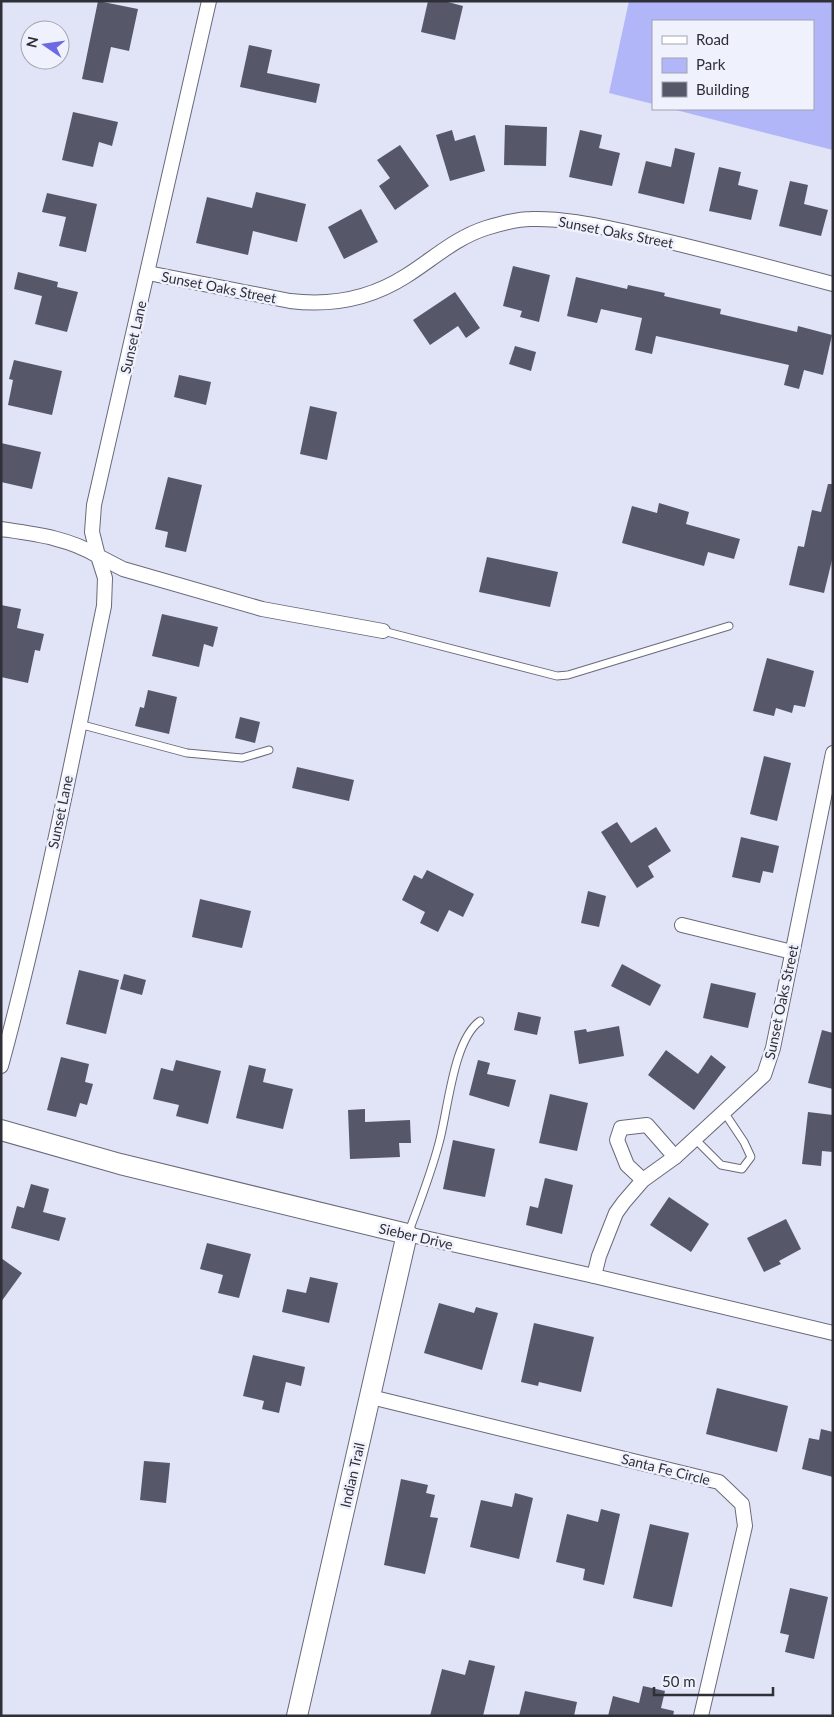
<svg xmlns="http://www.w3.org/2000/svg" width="834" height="1717" viewBox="0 0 834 1717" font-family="Lato,sans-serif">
  <rect width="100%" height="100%" fill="#e1e3f7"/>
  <path fill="#b1b6f9" d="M629,1H833V150L672,109H813V21H653V104L609,93Z"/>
  <g fill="#565869">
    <path d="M98,1L138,9L129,51L111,47L103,83L82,79Z"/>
    <path d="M428,1H444L463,6L455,40L421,32Z"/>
    <path d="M249,45L272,50L267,73L320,84L316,103L240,87Z"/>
    <path d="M73,112L118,122L112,146L99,142L93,167L62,160Z"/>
    <path d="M505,125L547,127L546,166L504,165Z"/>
    <path d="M452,130L455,141L475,135L485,171L450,181L436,135Z"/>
    <path d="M580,130L602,135L599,148L620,153L612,186L569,177Z"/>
    <path d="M400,145L429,186L395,210L379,186L390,178L377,160Z"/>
    <path d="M675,148L695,153L684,204L638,193L646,161L671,167Z"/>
    <path d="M719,167L741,172L738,185L758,190L751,220L709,211Z"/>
    <path d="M790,181L808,185L804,204L828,210L821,236L779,226Z"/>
    <path d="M256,192L306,204L297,242L253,231L248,255L196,243L207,197L252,208Z"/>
    <path d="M47,193L97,204L86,252L59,246L66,217L42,212Z"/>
    <path d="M361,209L378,242L344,259L328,227Z"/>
    <path d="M513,266L550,275L539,322L520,317L522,311L503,306Z"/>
    <path d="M18,272L58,282L57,287L78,292L67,332L35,324L42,296L14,289Z"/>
    <path d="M576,277L627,289L628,285L665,293L664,296L721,309L720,314L797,332L798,326L832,335L823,375L804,370L799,389L784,385L789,365L656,336L652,354L635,350L642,318L601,309L597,323L567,316Z"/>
    <path d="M455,292L480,328L466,338L458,326L430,345L413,320Z"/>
    <path d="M515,346L536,352L531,371L509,364Z"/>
    <path d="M14,360L62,371L52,415L8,405L13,380L9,379Z"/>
    <path d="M179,375L211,382L206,405L174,397Z"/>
    <path d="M310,406L337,412L327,460L300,454Z"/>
    <path d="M1,443L41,452L32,489L1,482Z"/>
    <path d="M168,477L202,485L186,552L165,547L168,532L155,529Z"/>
    <path d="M828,484H833V556L824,593L789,585L798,546L804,547L812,510L821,512Z"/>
    <path d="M659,503L689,512L686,524L740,539L734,559L708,552L704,566L622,543L632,506L657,513Z"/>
    <path d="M487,557L558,572L550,607L479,592Z"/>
    <path d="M1,605L21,609L17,628L44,634L40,651L35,650L28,683L1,677Z"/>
    <path d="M162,614L218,627L213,647L204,644L199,667L152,656Z"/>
    <path d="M767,658L814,671L805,707L794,705L792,713L776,708L774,716L753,711Z"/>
    <path d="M148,690L177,697L169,734L135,726L140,707L144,708Z"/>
    <path d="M240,717L260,722L255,743L235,738Z"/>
    <path d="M764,756L791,763L777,821L750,814Z"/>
    <path d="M297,767L354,780L349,801L292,788Z"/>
    <path d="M617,822L631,843L656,827L671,851L648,866L654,877L637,888L601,832Z"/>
    <path d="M741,837L779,846L773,873L763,871L760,883L732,877Z"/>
    <path d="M427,870L474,894L463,917L449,910L438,932L420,923L425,912L402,900L414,875L422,879Z"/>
    <path d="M588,891L606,896L599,927L581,923Z"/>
    <path d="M200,899L251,911L242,948L192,937Z"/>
    <path d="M622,964L661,985L650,1006L611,986Z"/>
    <path d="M79,970L119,980L106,1034L66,1024Z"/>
    <path d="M124,974L146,980L142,995L120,989Z"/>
    <path d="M711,983L756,993L748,1028L703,1018Z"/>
    <path d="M518,1012L541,1017L537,1035L514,1030Z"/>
    <path d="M619,1026L624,1056L579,1064L574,1031L586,1029L587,1032Z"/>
    <path d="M822,1030L833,1033V1089L808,1083Z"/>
    <path d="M666,1050L698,1074L711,1055L726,1067L694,1110L648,1075Z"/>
    <path d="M61,1057L89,1064L85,1082L93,1084L87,1105L80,1103L76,1117L47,1110Z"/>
    <path d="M176,1060L221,1071L208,1124L176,1116L179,1105L153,1099L161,1068L173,1071Z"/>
    <path d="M478,1060L490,1063L487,1074L516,1080L509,1107L469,1095Z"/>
    <path d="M249,1065L266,1069L263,1082L293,1089L283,1129L236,1118Z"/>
    <path d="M550,1094L588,1103L577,1151L539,1143Z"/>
    <path d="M365,1109V1122L410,1120L411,1143H399L400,1157L350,1159L348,1110Z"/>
    <path d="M808,1112L833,1115V1152L822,1151L821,1166L802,1164Z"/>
    <path d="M453,1140L495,1149L485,1197L443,1189Z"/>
    <path d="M545,1178L573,1185L562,1234L526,1225L530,1206L538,1208Z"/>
    <path d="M31,1184L49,1189L43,1212L66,1218L59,1241L11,1228L17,1206L24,1208Z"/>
    <path d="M669,1197L709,1224L691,1252L650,1225Z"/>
    <path d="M786,1219L801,1249L779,1261L781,1264L764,1272L747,1238Z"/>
    <path d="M207,1243L251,1254L239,1298L218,1293L223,1275L200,1269Z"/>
    <path d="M1,1258L22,1273L1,1302Z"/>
    <path d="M310,1277L338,1283L329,1323L282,1312L287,1289L306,1293Z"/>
    <path d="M439,1303L474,1313L476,1307L498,1313L482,1370L424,1353Z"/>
    <path d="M534,1323L594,1337L581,1392L539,1382L538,1386L521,1382Z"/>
    <path d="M253,1355L305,1367L301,1386L286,1382L279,1413L262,1409L264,1401L243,1396Z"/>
    <path d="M717,1388L788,1406L777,1452L706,1434Z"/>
    <path d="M821,1429L833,1432V1477L802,1469L809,1438L819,1440Z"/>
    <path d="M144,1461L170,1463L166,1503L140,1500Z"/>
    <path d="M401,1479L428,1485L426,1493L435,1495L430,1517L438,1518L425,1574L384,1565Z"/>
    <path d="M515,1493L533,1498L519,1559L470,1547L481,1500L512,1507Z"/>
    <path d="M601,1509L620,1514L604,1585L583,1580L585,1569L556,1562L567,1514L598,1522Z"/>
    <path d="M650,1524L689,1533L672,1607L633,1598Z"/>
    <path d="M790,1588L828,1597L814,1659L785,1652L789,1635L780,1633Z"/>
    <path d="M469,1660L495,1666L483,1716H430L442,1669L465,1675Z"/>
    <path d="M643,1686L665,1691L661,1708L674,1711L673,1716H608L613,1696L639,1703Z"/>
    <path d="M525,1691L577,1702L574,1716H519Z"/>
  </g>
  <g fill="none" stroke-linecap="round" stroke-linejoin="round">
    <g stroke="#686a7b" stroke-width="9">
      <g id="lane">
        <path d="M383,631L557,676L568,675L729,626"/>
        <path d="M79,724L187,753L242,758L269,750"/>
        <path d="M695,1139L721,1165L742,1169L751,1157L744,1142L724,1112"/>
        <path d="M408,1234C419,1204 431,1174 439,1143C448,1111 453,1040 480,1021"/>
      </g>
    </g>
    <g stroke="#686a7b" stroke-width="16">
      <g id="street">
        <path d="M209,1L94,505L92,532L98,556L123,569L262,609L383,631"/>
        <path d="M148,273L290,301C331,306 370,299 406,276C433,259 455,238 486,228C499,224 517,219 531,219C565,218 598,226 631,233C699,248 766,266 833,284"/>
        <path d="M1,529C35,534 69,538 98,556L105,578L104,606C72,760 42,915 1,1066"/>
        <path d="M682,925L792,952"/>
        <path d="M643,1180L627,1165L617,1140L621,1128L647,1125L675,1157"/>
        <path d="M407,1234L594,1276L833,1333"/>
        <path d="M594,1276L599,1256L616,1213L624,1202L643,1180L675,1157L764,1075L773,1048L833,753"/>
        <path d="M371,1397L719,1482L742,1504L745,1526L701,1716"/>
      </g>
    </g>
    <g stroke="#686a7b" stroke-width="22">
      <path id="secondary" d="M1,1130L120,1164L407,1234L297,1716"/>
    </g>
    <use href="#lane" stroke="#fff" stroke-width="7"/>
    <use href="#street" stroke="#fff" stroke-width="14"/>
    <use href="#secondary" stroke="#fff" stroke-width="20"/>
  </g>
  <g text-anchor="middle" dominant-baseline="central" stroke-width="5" stroke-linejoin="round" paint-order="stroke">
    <g font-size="14" fill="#2f2f37" stroke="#eff1fd">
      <text transform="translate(616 232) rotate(11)">Sunset Oaks Street</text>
      <text transform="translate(219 287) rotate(11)">Sunset Oaks Street</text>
      <text transform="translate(133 337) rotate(-77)">Sunset Lane</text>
      <text transform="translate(60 812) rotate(-78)">Sunset Lane</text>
      <text transform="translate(781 1002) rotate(-78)">Sunset Oaks Street</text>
      <text transform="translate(416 1236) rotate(13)">Sieber Drive</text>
      <text transform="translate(666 1469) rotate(14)">Santa Fe Circle</text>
      <text transform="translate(352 1475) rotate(-77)">Indian Trail</text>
    </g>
  </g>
  <rect width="834" height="1717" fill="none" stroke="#2f2f37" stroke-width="5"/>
  <rect x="652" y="20" width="162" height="90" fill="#eff1fd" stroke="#a2a3ae"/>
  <rect x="662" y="36" width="25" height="8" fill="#ffffff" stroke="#a2a3ae"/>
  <text x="696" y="45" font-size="15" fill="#2f2f37">Road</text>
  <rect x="662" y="58" width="25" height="15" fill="#b1b6f9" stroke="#a2a3ae"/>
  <text x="696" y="70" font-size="15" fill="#2f2f37">Park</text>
  <rect x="662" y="82" width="25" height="15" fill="#565869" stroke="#a2a3ae"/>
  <text x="696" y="95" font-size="15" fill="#2f2f37">Building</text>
  <g transform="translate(45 45) rotate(283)"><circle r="24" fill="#eff1fd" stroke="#a2a3ae"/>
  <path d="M0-4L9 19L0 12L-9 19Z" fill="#6d69e3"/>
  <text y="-8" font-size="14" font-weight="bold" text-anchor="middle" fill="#2f2f37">N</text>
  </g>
  <path d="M654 1687v8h119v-8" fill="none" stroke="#2f2f37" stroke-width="2.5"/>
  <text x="662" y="1687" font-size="15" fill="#2f2f37" stroke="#eff1fd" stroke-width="4" paint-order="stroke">50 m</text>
</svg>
